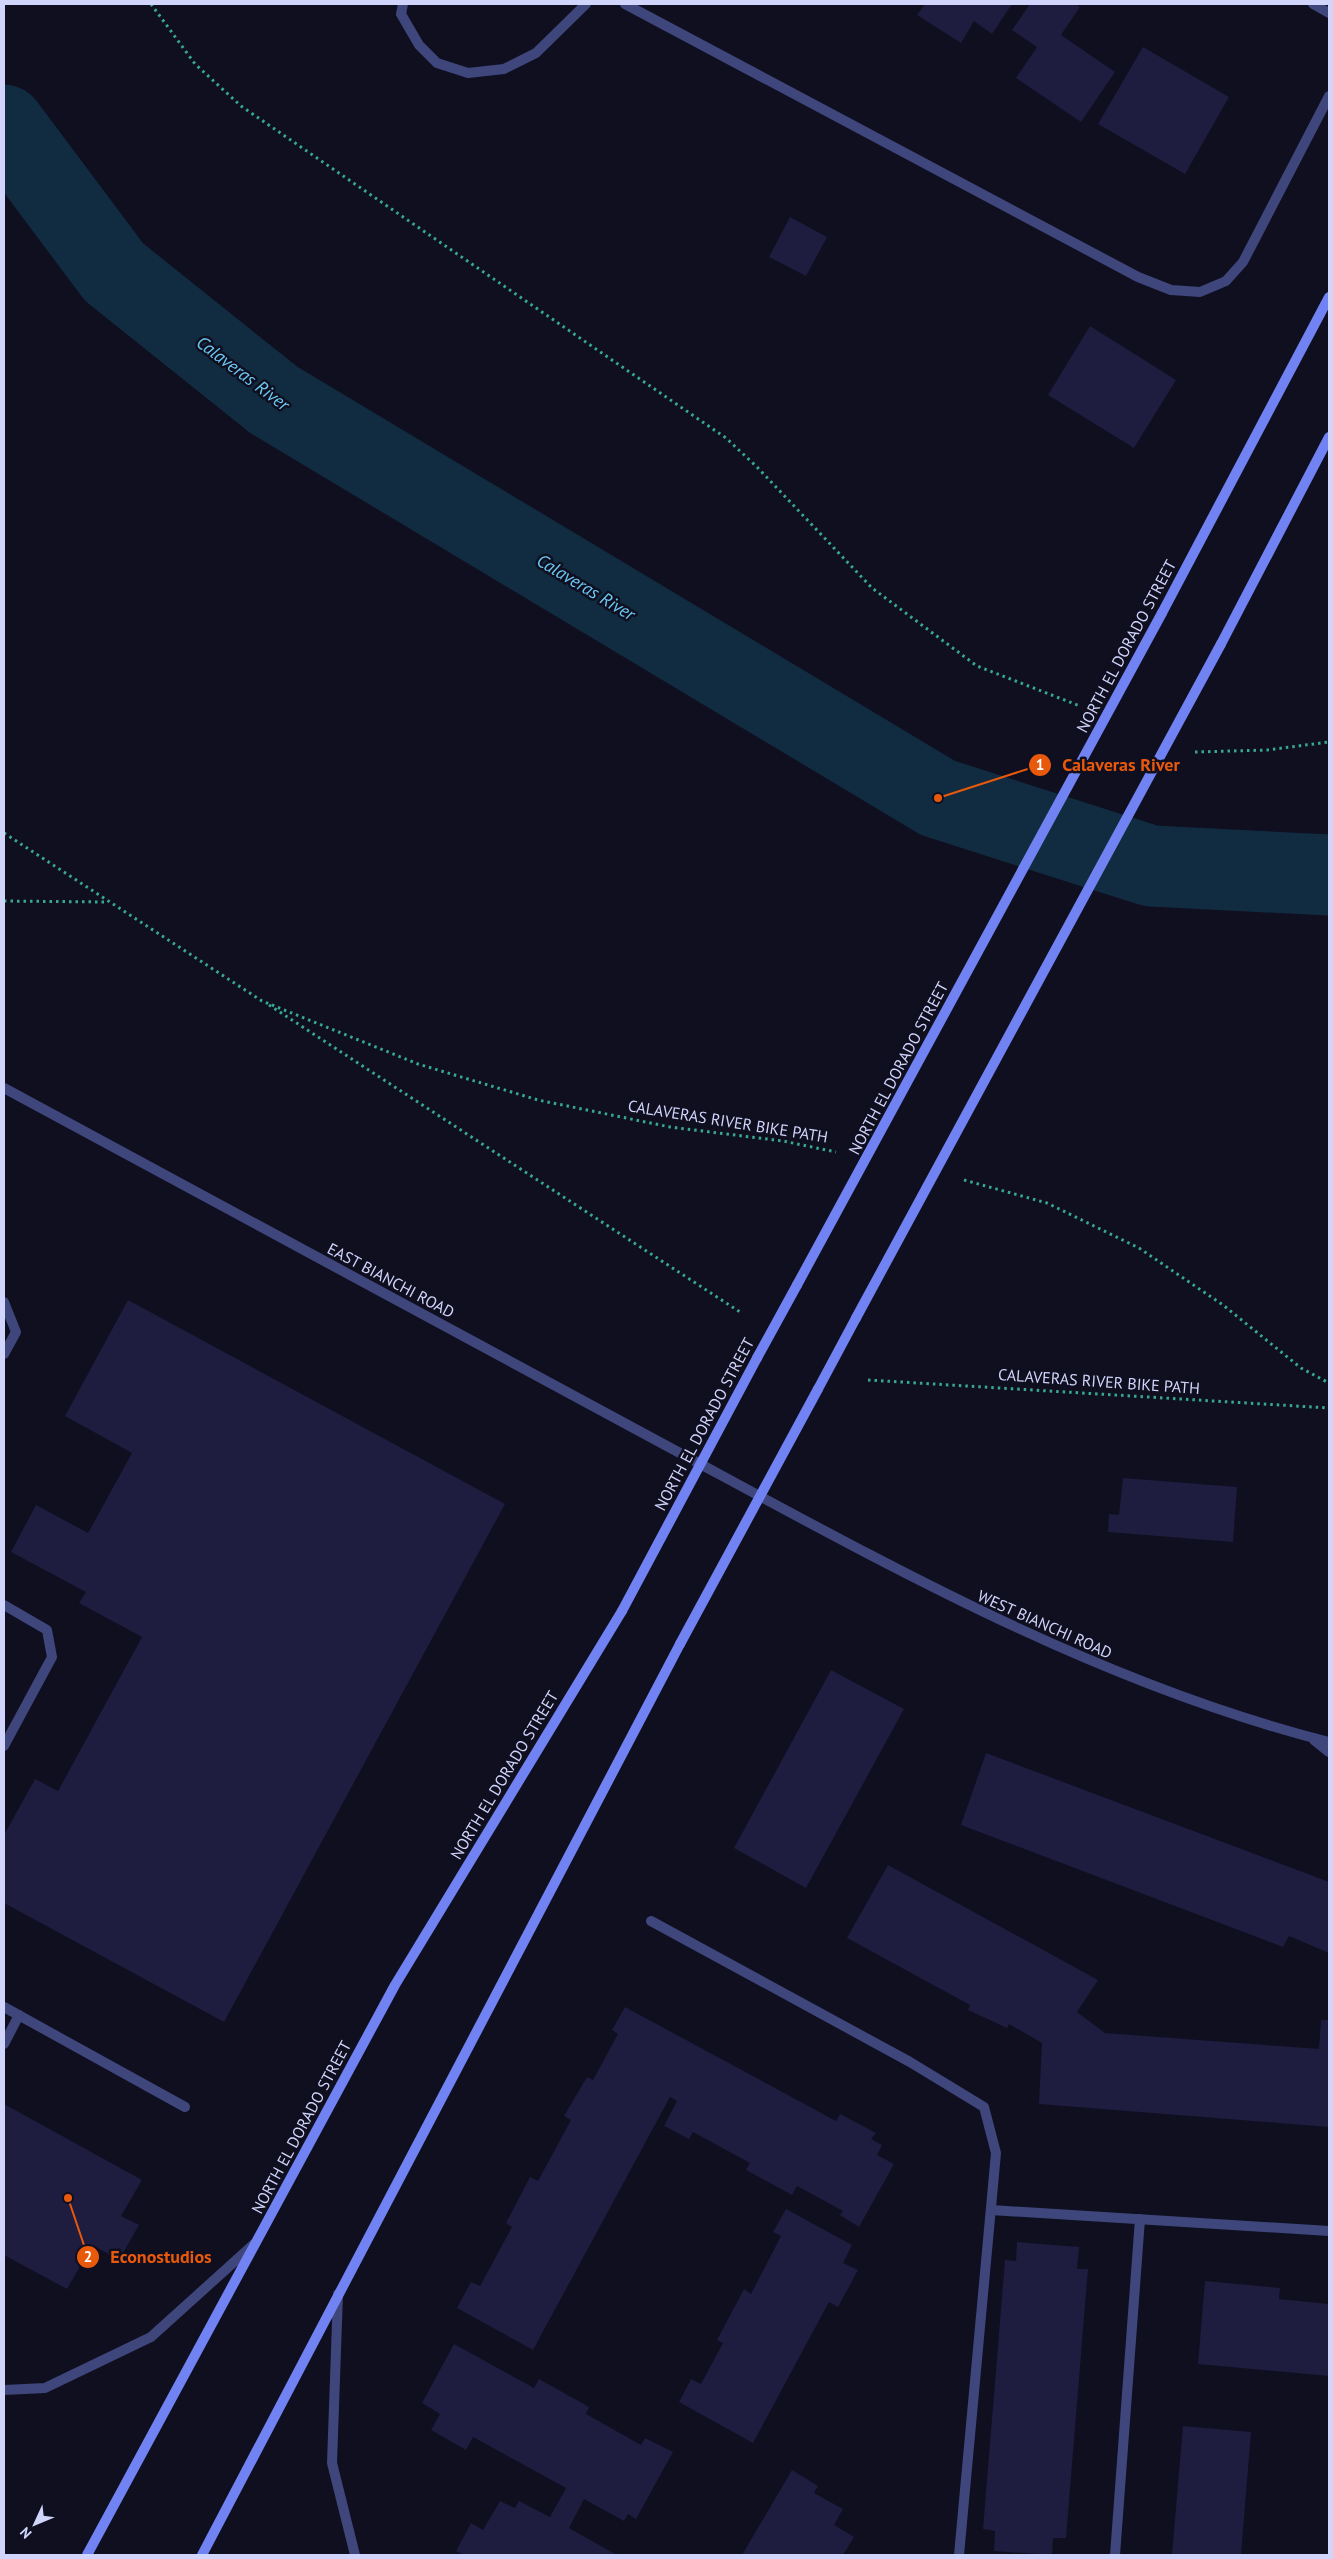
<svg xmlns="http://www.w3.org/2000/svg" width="1333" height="2559" viewBox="0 0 1333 2559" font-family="'PT Sans',sans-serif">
  <rect width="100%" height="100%" fill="#0f0f20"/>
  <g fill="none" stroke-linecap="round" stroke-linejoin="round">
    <path stroke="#112c41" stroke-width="81" d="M4,125L114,272L274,400L938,798L1151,866L1329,875"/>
  </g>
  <g fill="#1e1c3f">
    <path d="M925,4H1012L992,34L974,21L961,43L917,15Z"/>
    <path d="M1030,4H1076L1080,7L1061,35L1115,72L1081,122L1016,78L1037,47L1012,30Z"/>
    <path d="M1143,47L1229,97L1185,174L1098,124Z"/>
    <path d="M790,217L827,237L806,276L769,257Z"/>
    <path d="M1090,326L1176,380L1134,448L1048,395Z"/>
    <path d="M128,1300L505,1504L224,2022L4,1903V1835L35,1779L58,1791L142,1637L79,1603L86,1592L11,1552L36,1505L88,1533L132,1453L65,1416Z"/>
    <path d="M1123,1478L1237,1487L1233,1542L1108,1532L1109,1514L1119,1515Z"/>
    <path d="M831,1670L904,1709L806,1888L734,1848Z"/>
    <path d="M986,1753L1329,1882V1953L1289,1936L1283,1947L961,1825Z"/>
    <path d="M888,1865L1098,1980L1077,2012L1105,2033L1319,2049L1321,2020H1329V2127L1039,2104L1042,2043L1009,2024L1007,2028L968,2010L970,2005L847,1938Z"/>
    <path d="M625,2007L836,2121L840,2114L876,2133L871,2139L882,2145L877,2155L894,2164L859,2227L840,2215L843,2211L797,2186L792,2195L746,2170L750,2163L693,2132L689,2139L664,2126L677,2101L670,2097L533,2350L457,2308L471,2282L480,2286L512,2227L506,2223L530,2177L538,2181L571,2120L564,2116L587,2077L593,2080L618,2034L612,2030Z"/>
    <path d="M4,2104L142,2180L121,2216L139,2225L119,2260L92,2245L67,2289L4,2255Z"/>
    <path d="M786,2209L852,2245L843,2263L858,2270L838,2307L829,2302L753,2443L679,2402L691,2379L701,2384L723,2343L717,2340L744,2289L751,2294L781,2236L773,2232Z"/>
    <path d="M1017,2242L1079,2247L1077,2269H1088L1066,2538H1053L1052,2555L994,2551L995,2531L983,2529L1005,2260L1016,2261Z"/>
    <path d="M1205,2281L1280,2288L1279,2299L1329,2304V2376L1198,2364Z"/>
    <path d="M454,2344L534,2388L539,2379L589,2407L586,2414L641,2445L645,2438L673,2452L636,2519L628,2514L624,2521L584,2499L569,2528L617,2555H464L456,2551L471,2523L483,2530L500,2501L515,2508L519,2501L550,2517L566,2488L473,2437L466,2450L431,2430L440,2414L422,2403Z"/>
    <path d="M1183,2426L1251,2432L1241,2555H1172Z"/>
    <path d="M792,2470L818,2486L814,2493L843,2509L834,2525L854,2537L843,2555H742Z"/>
  </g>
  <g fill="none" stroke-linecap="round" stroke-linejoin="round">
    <g stroke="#38a88f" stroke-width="3" stroke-dasharray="2.5 4" stroke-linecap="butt">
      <path d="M151,4L195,64L241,106L726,438L757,467L872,588L977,666L1080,706"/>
      <path d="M1195,752L1267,750L1329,742"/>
      <path d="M4,833L262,1001L418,1064L538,1100L670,1127L783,1141L836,1152"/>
      <path d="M4,901L106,902"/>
      <path d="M269,1005L740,1312"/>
      <path d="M964,1180L1047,1203L1139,1248L1223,1305L1301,1368L1329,1383"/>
      <path d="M868,1380L1329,1408"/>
    </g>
    <g stroke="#3e467b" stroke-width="10">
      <path d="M403,4L401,14L419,45L437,63L468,73L504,69L536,53L586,4"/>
      <path d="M625,4L1138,277L1171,290L1200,292L1226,281L1243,262L1329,96"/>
      <path d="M4,1302L16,1332L4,1354"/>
      <path d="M4,1605L47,1630L52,1657L4,1746"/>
      <path d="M4,2007L185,2107"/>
      <path d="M4,2044L19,2015"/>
    </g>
    <g stroke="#3e467b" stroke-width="10">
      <path d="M1313,4L1329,13"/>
      <path d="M651,1921L910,2062L984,2107L996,2153L959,2555"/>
      <path d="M991,2210L1329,2231"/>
      <path d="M1115,2555L1140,2219"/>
    </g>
    <g stroke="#3e467b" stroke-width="10">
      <path d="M4,1088C224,1207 445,1326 665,1445C879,1560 1092,1682 1329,1742"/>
      <path d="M1314,1740L1329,1752"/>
      <path d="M338,2294L332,2463L355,2555"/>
      <path d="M4,2390L45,2388L151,2337L254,2244"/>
    </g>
    <g stroke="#7183f3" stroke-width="10">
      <path d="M1162,613L1329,297"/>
      <path d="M1221,644L1329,437"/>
      <path d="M757,1358L797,1285"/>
      <path d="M818,1389L856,1318"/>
      <path d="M87,2555L395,1985L622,1611"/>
      <path d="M202,2555L680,1644"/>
    </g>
    <g stroke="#7183f3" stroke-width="10">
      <path d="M797,1285L1162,613"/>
      <path d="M856,1318L1221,644"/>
      <path d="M622,1611L757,1358"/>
      <path d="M680,1644L818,1389"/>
    </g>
  </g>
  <g text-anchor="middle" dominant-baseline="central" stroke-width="5" stroke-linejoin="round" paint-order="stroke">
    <g font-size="16" fill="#d1d4fb" stroke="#0f0f20">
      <text transform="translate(1126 646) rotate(-62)">NORTH EL DORADO STREET</text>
      <text transform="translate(898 1068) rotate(-62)">NORTH EL DORADO STREET</text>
      <text transform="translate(728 1121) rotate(9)">CALAVERAS RIVER BIKE PATH</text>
      <text transform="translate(391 1280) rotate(28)">EAST BIANCHI ROAD</text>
      <text transform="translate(1099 1381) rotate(4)">CALAVERAS RIVER BIKE PATH</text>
      <text transform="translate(704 1424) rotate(-62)">NORTH EL DORADO STREET</text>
      <text transform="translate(1045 1624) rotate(24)">WEST BIANCHI ROAD</text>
      <text transform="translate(504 1775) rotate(-59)">NORTH EL DORADO STREET</text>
      <text transform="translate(301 2127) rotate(-62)">NORTH EL DORADO STREET</text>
    </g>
    <g font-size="18" font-style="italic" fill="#69c9f2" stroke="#0f0f20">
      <text transform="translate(243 373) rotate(37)">Calaveras River</text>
      <text transform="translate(586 587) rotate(31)">Calaveras River</text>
    </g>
  </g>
  <path fill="none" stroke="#e8590c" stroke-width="2" d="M938 798L1040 765M68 2198L88 2257"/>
  <g fill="#e8590c" stroke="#0f0f20" stroke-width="2">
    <circle cx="938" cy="798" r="5"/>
    <circle cx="68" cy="2198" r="5"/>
    <circle cx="1040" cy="765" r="12"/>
    <circle cx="88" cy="2257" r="12"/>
  </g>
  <g font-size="15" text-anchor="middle" font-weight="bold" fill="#fff">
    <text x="1040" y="770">1</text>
    <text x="88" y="2262">2</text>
  </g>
  <g font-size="18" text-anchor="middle" font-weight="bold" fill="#e8590c" stroke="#0f0f20" stroke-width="5" stroke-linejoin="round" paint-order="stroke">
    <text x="1121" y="771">Calaveras River</text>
    <text x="161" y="2263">Econostudios</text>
  </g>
  <rect width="1333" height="2559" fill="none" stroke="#d1d4fb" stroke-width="10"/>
  <g transform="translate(35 2524) rotate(226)" stroke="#0f0f20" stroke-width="4" paint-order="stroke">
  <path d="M0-4L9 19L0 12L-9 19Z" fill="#d1d4fb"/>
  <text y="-8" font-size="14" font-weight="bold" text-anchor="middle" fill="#d1d4fb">N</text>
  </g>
</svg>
